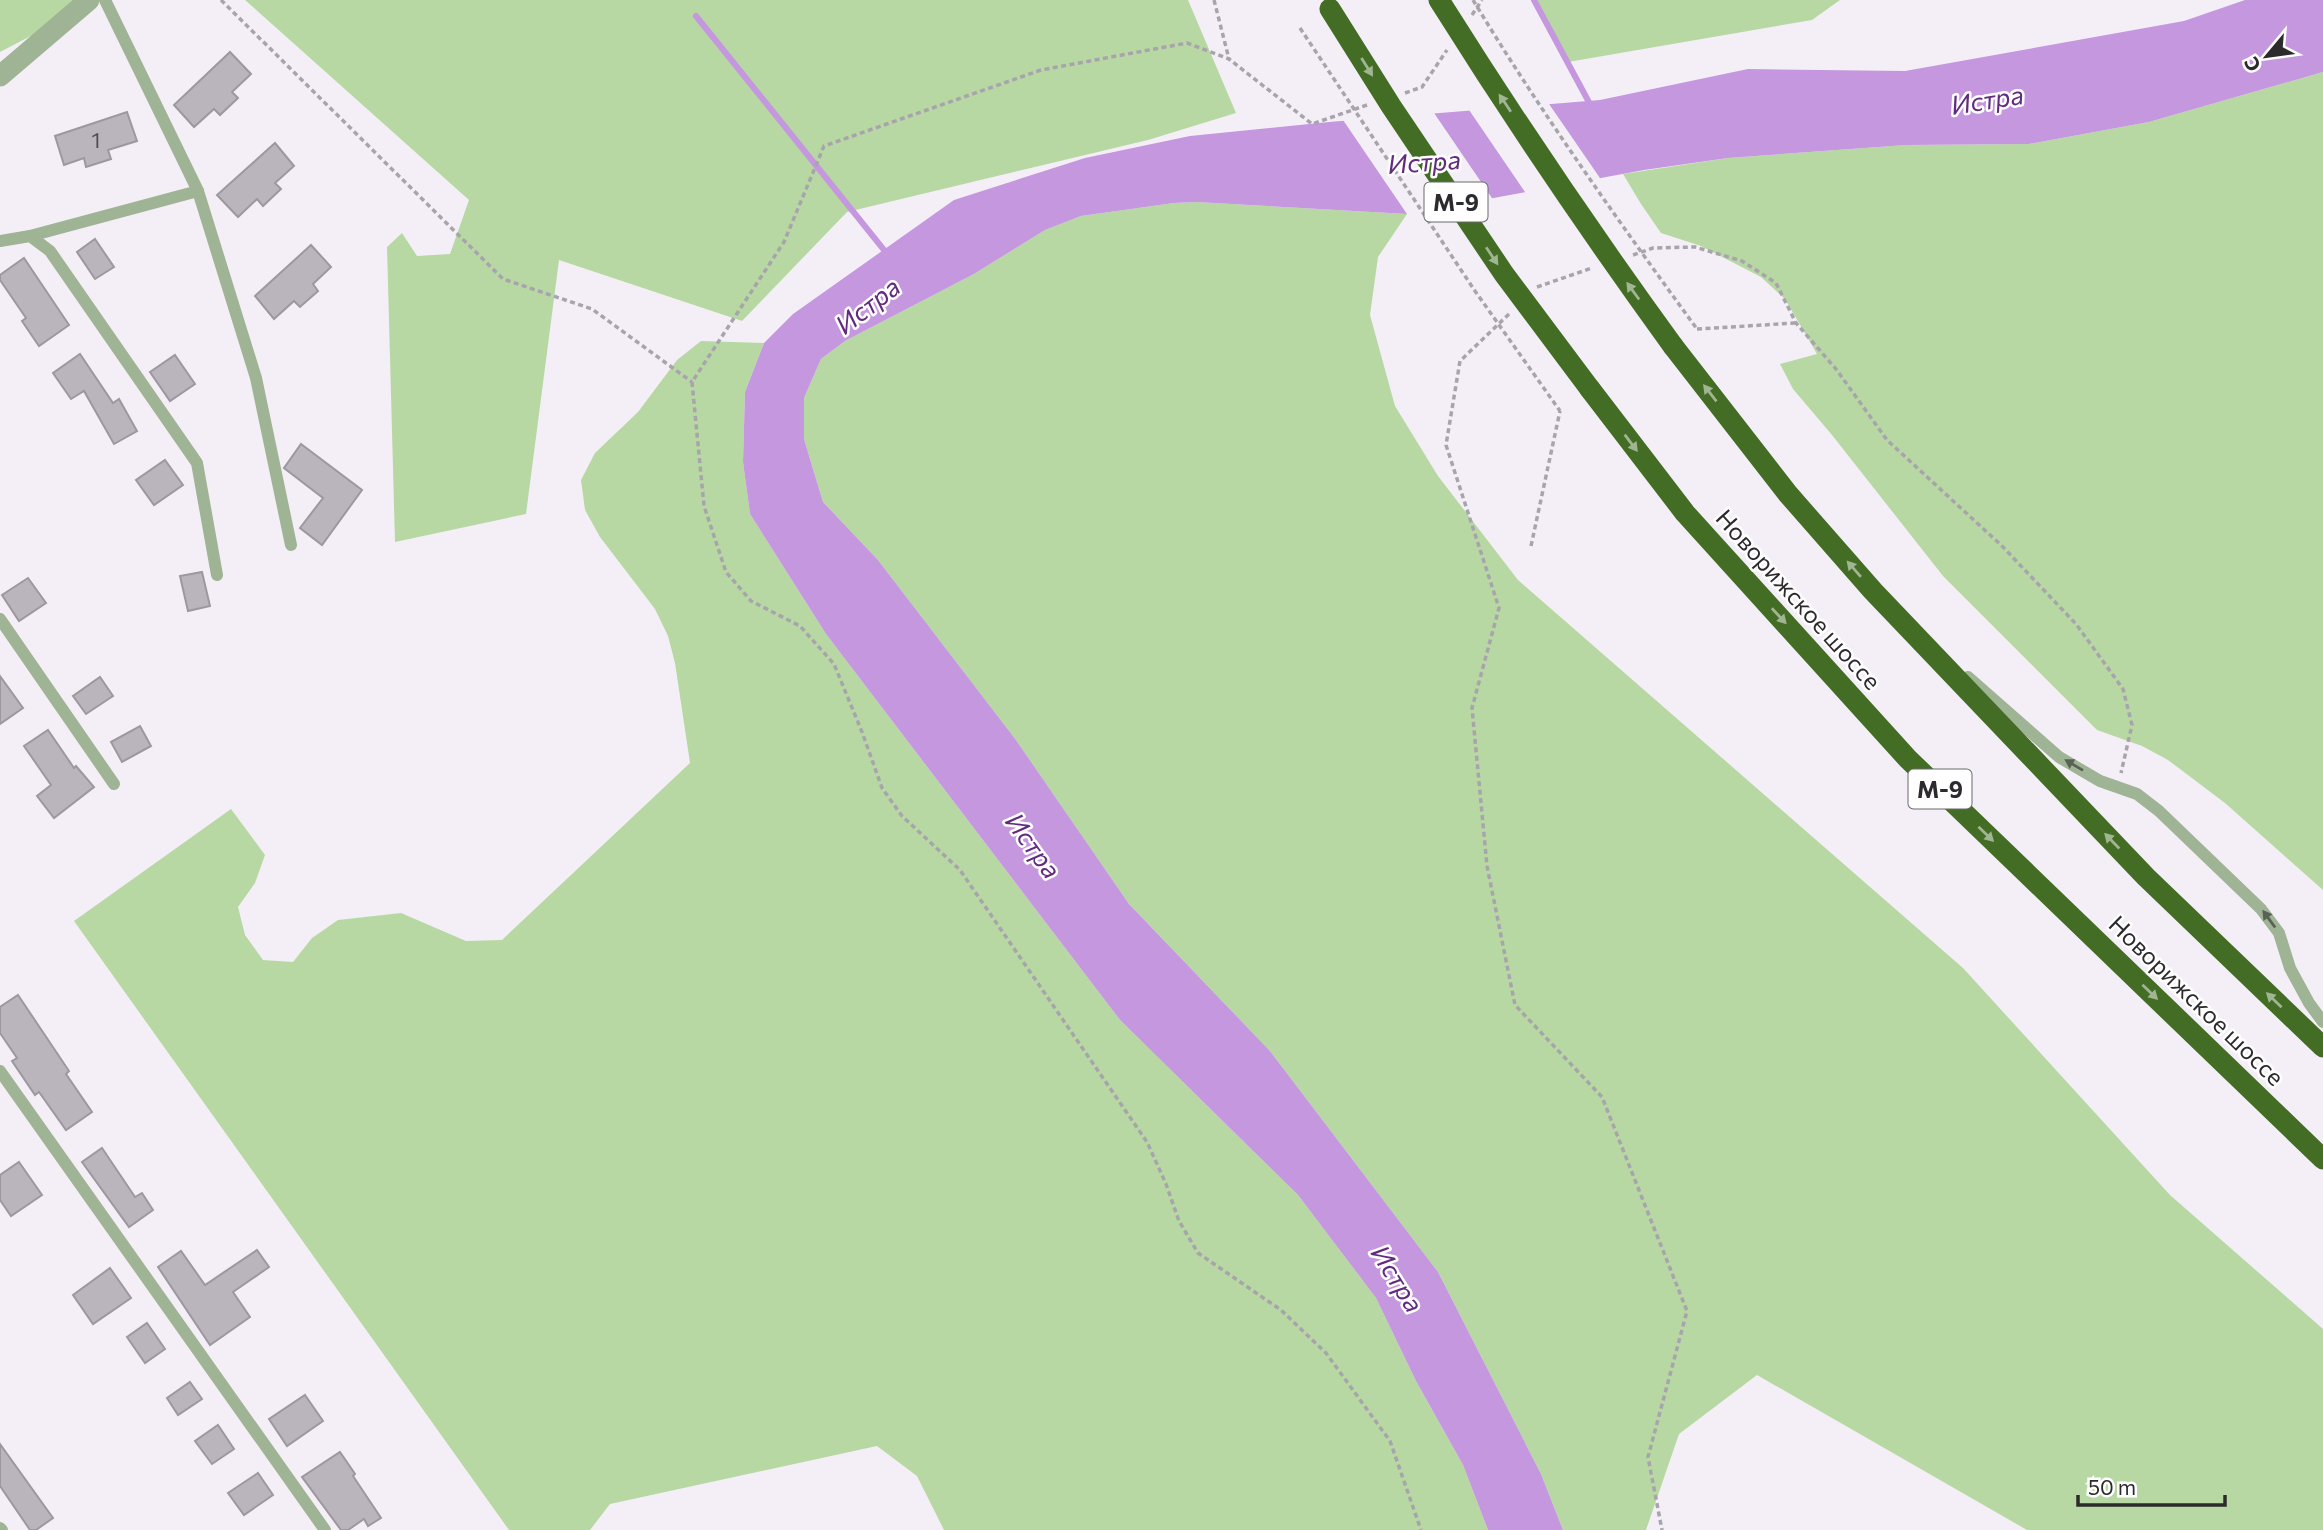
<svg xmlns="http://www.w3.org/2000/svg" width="2323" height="1530" viewBox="0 0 2323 1530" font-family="Commissioner,sans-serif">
  <rect width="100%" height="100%" fill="#f4eff7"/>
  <g fill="#b7d8a3">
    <path d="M0,0H100L0,52Z"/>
    <path d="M245,0H1188L1236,113L1148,140L847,212L742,321L559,260L526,514L395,542L387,247L402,233L417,256L450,254L469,200Z"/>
    <path d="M1532,0H1840L1812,20L1568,62Z"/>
    <path d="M2323,72V890L2225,803L2168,760L2142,746L2097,730L1943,576L1832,435L1793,389L1780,364L1817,354L1785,299L1761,277L1701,246L1661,233L1641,204L1623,174L1728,158L1906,145L2029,144L2149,122Z"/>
    <path d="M1196,202L1407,214L1378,257L1370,315L1395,406L1438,476L1518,580L1963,968L2170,1195L2323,1329V1530H2027L1757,1375L1679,1434L1646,1530H1563L1541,1474L1438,1272L1270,1051L1129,904L1016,740L878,560L823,502L804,439V398L821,359L845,341L974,274L1045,230L1081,216L1174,203Z"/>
    <path d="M701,341L764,343L745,392L743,462L750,514L826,634L1120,1020L1298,1195L1376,1298L1416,1381L1463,1465L1488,1530H944L917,1476L877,1446L610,1504L590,1530H509L74,921L231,809L265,855L255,883L238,907L245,935L263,960L293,962L312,938L338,920L401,913L466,941L502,940L690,763L675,663L668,636L655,609L600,537L585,510L581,480L595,453L638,412L677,360Z"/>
  </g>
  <path fill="#c497de" d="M2245,0H2323V72L2149,122L2029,144L1906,145L1728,158L1644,170L1407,214L1196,202L1174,203L1081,216L1045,230L974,274L845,341L821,359L804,398V439L823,502L878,560L1016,740L1129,904L1270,1051L1438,1272L1541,1474L1563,1530H1488L1463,1465L1416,1381L1376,1298L1298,1195L1120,1020L826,634L750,514L743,462L745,392L764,343L793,314L954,200L1085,158L1190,136L1329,122L1600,100L1748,69L1905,71L2184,21Z"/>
  <g fill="#f4eff7">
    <path d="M1547,101L1602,181L1527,195L1467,107Z"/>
    <path d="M1432,110L1494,201L1409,217L1341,117Z"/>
  </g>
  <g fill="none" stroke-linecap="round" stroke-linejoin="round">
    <g stroke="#c497de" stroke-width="6">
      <path d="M1534,0L1591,106"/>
      <path d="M696,16L888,255"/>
    </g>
  </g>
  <g fill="#bab5bd" stroke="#9d98a0" stroke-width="2">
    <path d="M230,52L251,74L232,92L238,98L220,115L214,109L194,127L174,105Z"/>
    <path d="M127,112L137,141L108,150L111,159L86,167L84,158L64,165L55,136Z"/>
    <path d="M275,143L294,166L275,183L281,189L263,206L257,199L238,217L217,195Z"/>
    <path d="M95,239L114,267L95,279L77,252Z"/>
    <path d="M311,245L331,267L313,284L318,291L300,307L294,301L274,319L255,296Z"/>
    <path d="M24,258L69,325L39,346L22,321L26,318L0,280V275Z"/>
    <path d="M80,354L113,403L119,399L137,431L114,444L84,391L71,399L53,373Z"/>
    <path d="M175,355L195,384L170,401L150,372Z"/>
    <path d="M301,444L362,490L322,545L300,528L323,498L284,468Z"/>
    <path d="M165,460L183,485L154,505L136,480Z"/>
    <path d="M202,572L210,606L188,611L180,576Z"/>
    <path d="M28,578L46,603L19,621L2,595Z"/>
    <path d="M0,676L23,708L0,724Z"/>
    <path d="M100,677L113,696L86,714L73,696Z"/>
    <path d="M140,726L151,746L122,762L111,742Z"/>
    <path d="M48,730L74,768L76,766L94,787L54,818L37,796L51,785L24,746Z"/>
    <path d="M18,995L69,1071L66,1074L92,1112L66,1130L39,1092L35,1095L12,1061L17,1058L0,1033V1007Z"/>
    <path d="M102,1148L135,1197L142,1193L153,1210L129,1227L82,1162Z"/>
    <path d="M19,1162L42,1195L11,1216L0,1200V1175Z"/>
    <path d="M257,1250L269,1267L233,1292L250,1317L210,1345L158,1267L181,1251L205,1285Z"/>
    <path d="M110,1268L131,1298L93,1324L73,1295Z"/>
    <path d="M147,1323L165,1349L145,1363L127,1337Z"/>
    <path d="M190,1382L202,1399L178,1415L167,1398Z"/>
    <path d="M305,1395L323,1421L287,1446L269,1419Z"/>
    <path d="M218,1425L234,1449L212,1464L195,1441Z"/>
    <path d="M0,1444L53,1518L36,1530H30L0,1486Z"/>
    <path d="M340,1452L355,1474L353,1476L381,1518L368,1526L364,1519L348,1530H341L302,1477Z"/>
    <path d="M258,1473L273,1495L244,1515L228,1493Z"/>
  </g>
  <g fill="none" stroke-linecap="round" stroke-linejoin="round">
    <g stroke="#a8a4ab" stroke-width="3.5" stroke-dasharray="5 3.5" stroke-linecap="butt">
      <path d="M221,0L503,279L592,309L692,382"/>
      <path d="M1214,0L1229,59"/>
      <path d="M1472,15L1482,0"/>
      <path d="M1405,93L1422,87L1447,50"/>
      <path d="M1367,105L1312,124L1229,59L1187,43L1041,70L824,146L784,242L692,382L704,506L726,572L751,601L800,626L834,664L862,732L882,788L902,816L960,870L1147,1142L1166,1184L1179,1221L1198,1253L1281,1310L1326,1353L1390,1441L1421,1530"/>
      <path d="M1633,255L1653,248L1695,247L1742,261L1776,283L1796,323L1836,369L1887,440L2002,546L2076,624L2123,689L2132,725L2121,773"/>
      <path d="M1537,287L1592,268"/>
      <path d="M1509,314L1460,361L1446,445L1499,608L1472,708L1487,866L1515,1005L1602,1097L1687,1311L1648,1457L1662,1530"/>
      <path d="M1697,329L1796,323"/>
      <path d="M1531,546L1560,411"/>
    </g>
    <g stroke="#9fb494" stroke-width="12">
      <path d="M105,0L198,191L256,378L291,545"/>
      <path d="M30,236L50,251L197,463L217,575"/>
      <path d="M0,241L30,236L198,191"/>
      <path d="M0,619L114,784"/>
      <path d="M1968,677L2059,757L2100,781L2137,794L2159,811L2261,909L2279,933L2290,968L2309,1003L2323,1022"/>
      <path d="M0,1071L325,1530"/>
      <path d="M0,1528L2,1530"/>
    </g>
    <path stroke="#9fb494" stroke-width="21" d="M0,76L89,0"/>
    <g stroke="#436c24" stroke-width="21">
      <path d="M1673,346L1788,494L1873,591L2146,877L2323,1047"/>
      <path d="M1590,389L1685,513L1908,759L2323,1159"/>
    </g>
    <g stroke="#a8a4ab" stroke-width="3.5" stroke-dasharray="5 3.5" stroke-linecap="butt">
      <path d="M1473,0C1542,114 1619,222 1697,329"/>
      <path d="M1300,28L1475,291L1560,411"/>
    </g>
    <g stroke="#436c24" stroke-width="21">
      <path d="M1439,0C1513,118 1591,233 1673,346"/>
      <path d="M1330,9L1391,106L1504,274L1590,389"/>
    </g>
  </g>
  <defs><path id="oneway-solid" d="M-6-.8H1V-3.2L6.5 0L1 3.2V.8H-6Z" transform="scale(1.75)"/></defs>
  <g fill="#a0b591">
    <use href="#oneway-solid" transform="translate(1367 67) rotate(58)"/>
    <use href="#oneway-solid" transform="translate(1505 103) rotate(-124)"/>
    <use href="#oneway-solid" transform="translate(1492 256) rotate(56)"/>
    <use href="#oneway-solid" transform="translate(1633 291) rotate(-126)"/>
    <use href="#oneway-solid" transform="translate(1710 393) rotate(-128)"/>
    <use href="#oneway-solid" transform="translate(1631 443) rotate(53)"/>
    <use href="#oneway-solid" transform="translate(1854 569) rotate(-131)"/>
    <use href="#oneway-solid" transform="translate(1779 616) rotate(47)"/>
    <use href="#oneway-solid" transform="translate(1986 834) rotate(44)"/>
    <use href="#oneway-solid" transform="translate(2112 841) rotate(-134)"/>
    <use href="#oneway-solid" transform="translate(2150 992) rotate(44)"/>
    <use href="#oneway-solid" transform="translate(2274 1000) rotate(-136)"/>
  </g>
  <g fill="#5a6156">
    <use href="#oneway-solid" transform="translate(2074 765) rotate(-149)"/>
    <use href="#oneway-solid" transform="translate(2269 919) rotate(-126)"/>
  </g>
  <g text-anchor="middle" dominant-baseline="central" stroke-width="5" stroke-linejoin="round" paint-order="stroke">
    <g font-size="21" fill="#504d51">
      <text x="96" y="139">1</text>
    </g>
    <g fill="#fefefe" stroke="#6b6a6c" stroke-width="2">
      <rect x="1424.5" y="182.5" width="63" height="39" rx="5"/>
      <rect x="1908.5" y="769.5" width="63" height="39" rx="5"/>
    </g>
    <g font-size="23" font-weight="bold" fill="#2c2a2d">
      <text x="1456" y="202">М-9</text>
      <text x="1940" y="789">М-9</text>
    </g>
    <g font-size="24" fill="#2c2a2d" stroke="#fefefe">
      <text transform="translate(1799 599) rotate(48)">Новорижское шоссе</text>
      <text transform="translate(2197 1000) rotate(44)">Новорижское шоссе</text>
    </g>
    <g font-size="26" font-style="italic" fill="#622b7f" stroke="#fefefe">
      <text transform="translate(1987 99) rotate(-9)">Истра</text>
      <text transform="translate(1424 161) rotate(-4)">Истра</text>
      <text transform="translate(867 305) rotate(-38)">Истра</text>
      <text transform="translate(1034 845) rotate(54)">Истра</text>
      <text transform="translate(1398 1278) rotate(58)">Истра</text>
    </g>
  </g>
  <g transform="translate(2267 56) rotate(241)" stroke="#fefefe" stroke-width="5" paint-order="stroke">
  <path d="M0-5L12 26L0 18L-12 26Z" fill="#2c2a2d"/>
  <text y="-10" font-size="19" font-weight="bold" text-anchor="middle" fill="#2c2a2d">С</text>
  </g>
  <path d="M2078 1495v10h147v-10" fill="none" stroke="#2c2a2d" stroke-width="3.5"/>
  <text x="2088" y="1495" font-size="21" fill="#2c2a2d" stroke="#fefefe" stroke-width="5" paint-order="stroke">50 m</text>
</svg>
